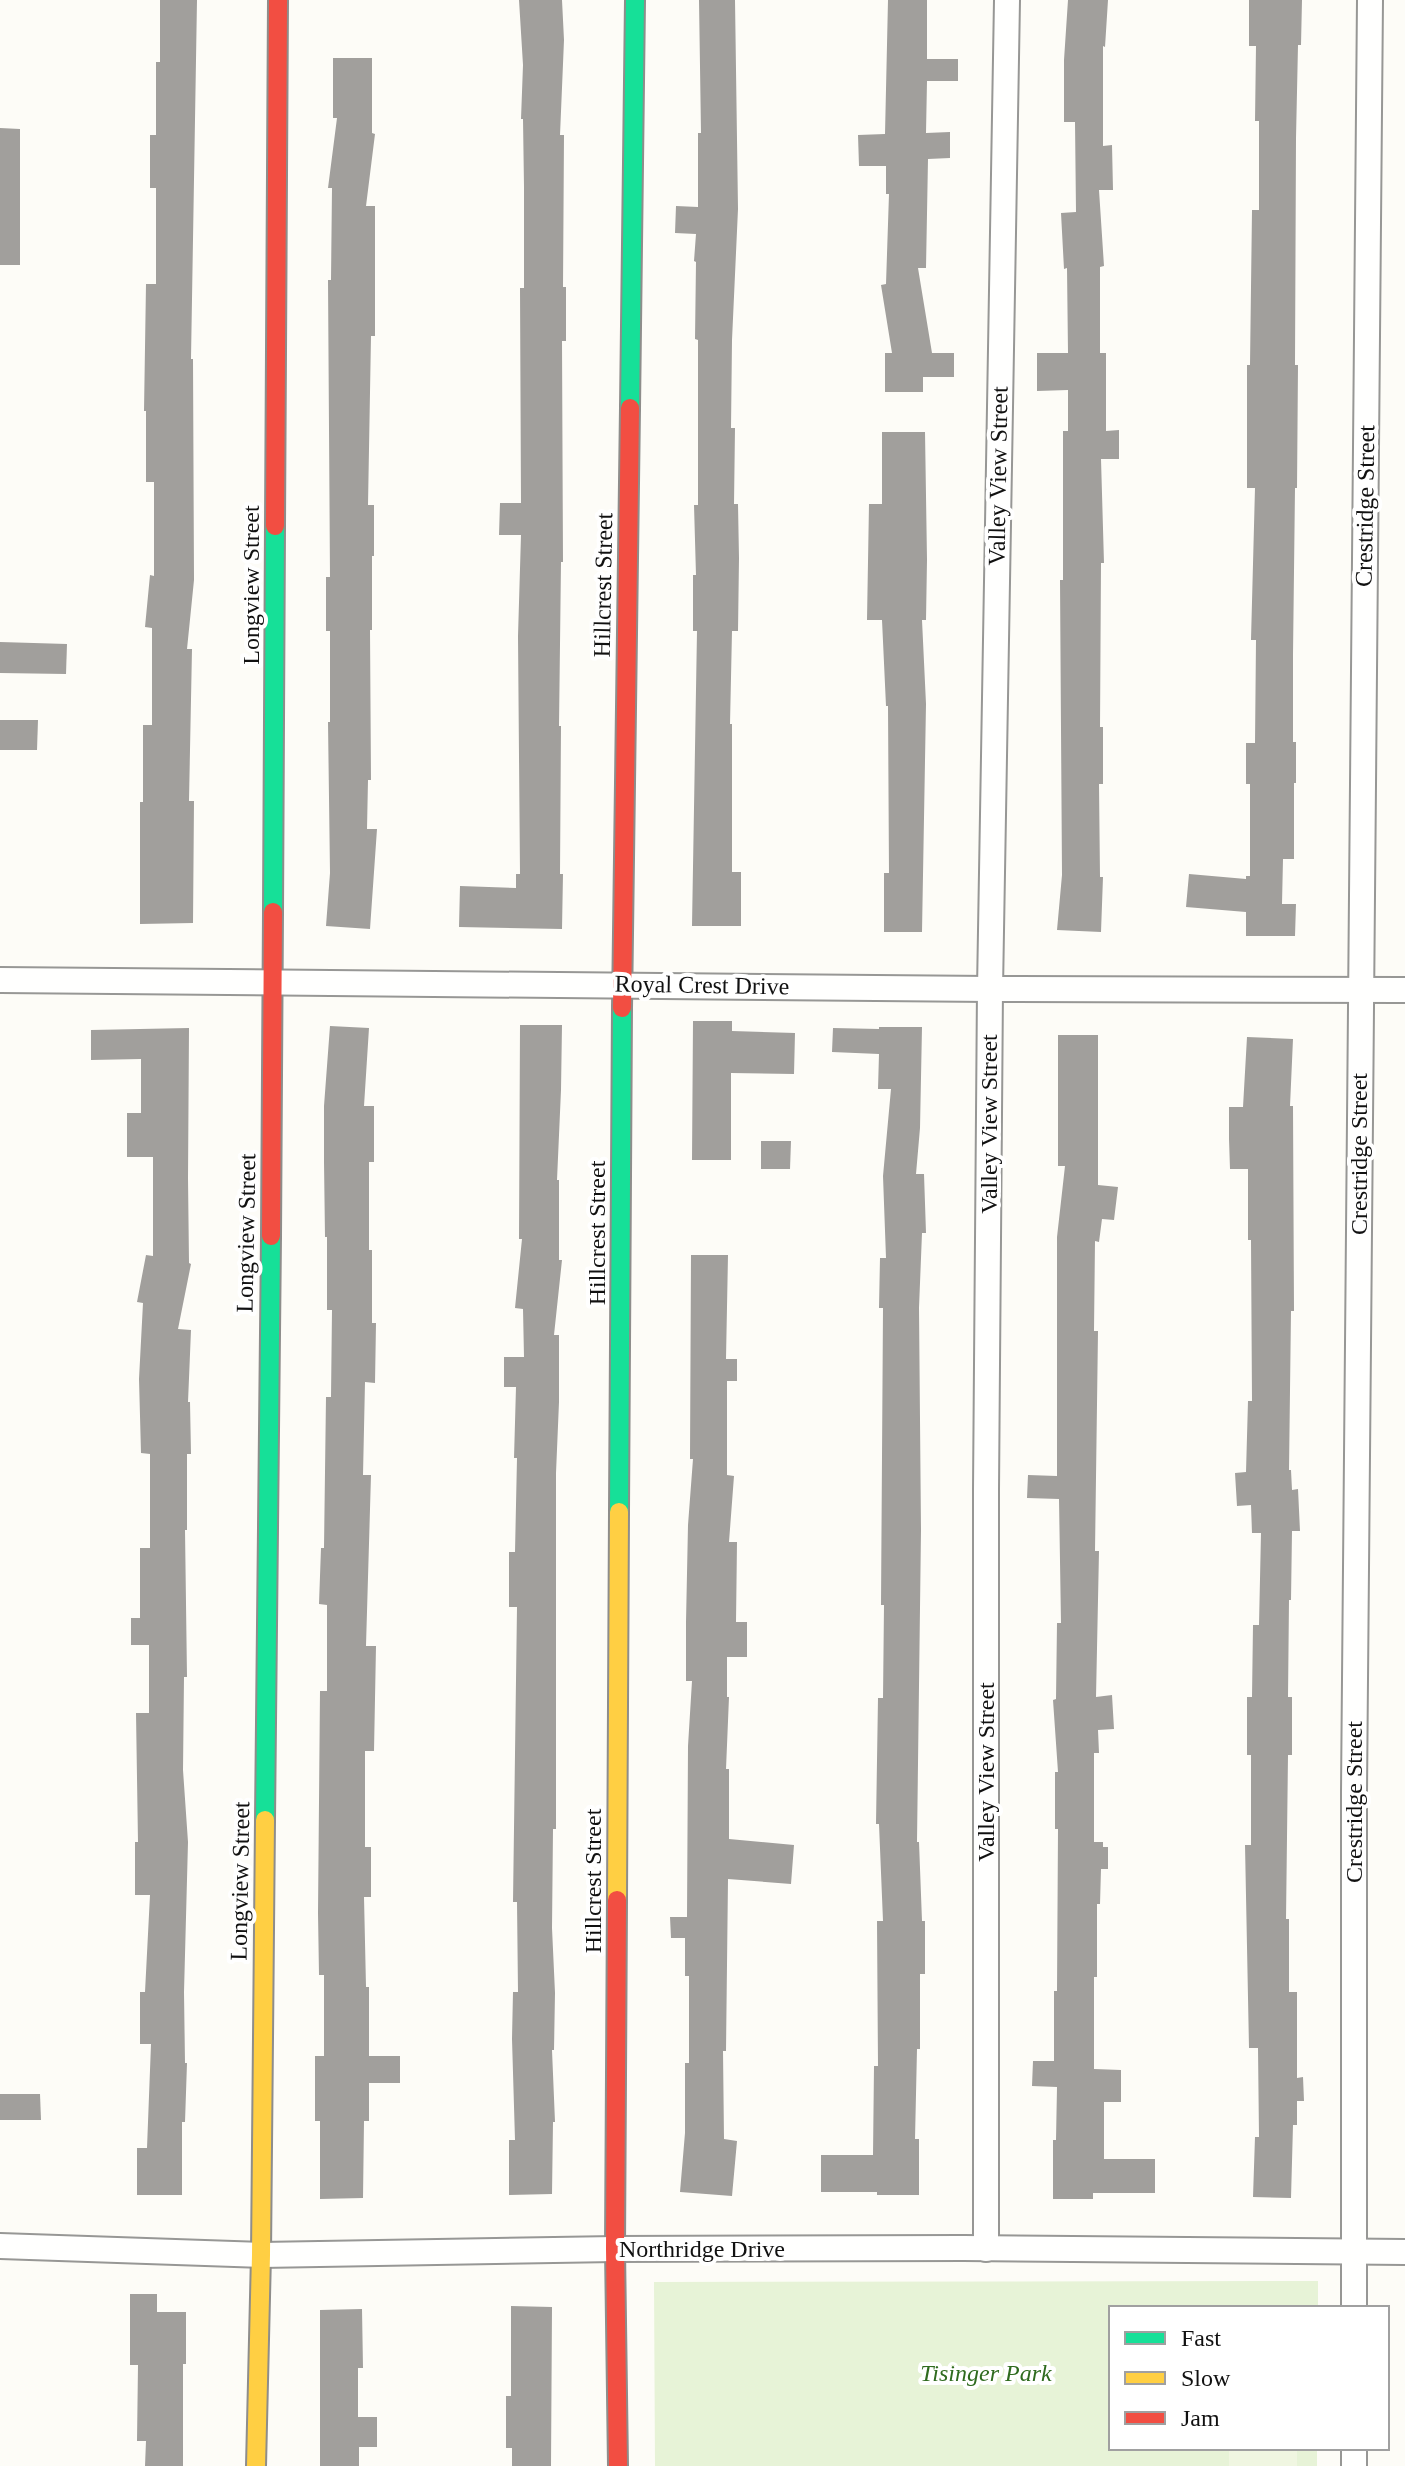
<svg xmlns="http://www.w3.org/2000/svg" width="1405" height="2466" viewBox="0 0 1405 2466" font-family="Georgia,serif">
  <rect width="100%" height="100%" fill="#fdfcf7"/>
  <path fill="#e7f3d7" d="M1318,2281V2308H1111V2448H1317V2466H655L654,2282Z"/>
  <rect fill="#f0f6e1" x="1229" y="2448" width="68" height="18"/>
  <g fill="#a19f9c">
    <path d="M160,0H197L191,359H193L194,580L187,649H192L189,801H194L193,923L140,924V802H143V725H152V628L145,627L150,575L154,576V482H146V411H144L146,284H156V188H150V135H156V62H160Z"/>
    <path d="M519,0H562L564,40L560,135H564L563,287H566V341H562L563,562H561L559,726H561L560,874H563L562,929L459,927L460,886L516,888V874H520L518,636L521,535H499L500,503H521L520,288H524V187L523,119H521L523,65Z"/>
    <path d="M699,0H735L738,209L732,340L731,428H735L734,504H738L739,558L738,631H732L730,724H732V872H741V926H692L697,631H693V575H696L694,505H698V340L695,339L696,262L694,261L696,234L675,233L676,206L698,207V133H701Z"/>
    <path d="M888,0H927V59H958V81H927L926,133L950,132V158L928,159L926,268H918L932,353H954V377H923V392H885V353H892L881,285L886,284L889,194H886V166H859L858,135L885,134Z"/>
    <path d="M1068,0H1108L1105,47L1103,46V146L1112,145L1113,190H1099L1104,266L1100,267V353H1106V431L1119,430V459H1101L1104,563H1101L1100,727H1103V784H1099L1100,877H1103L1101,932L1057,930L1062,875L1060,580H1063V431H1068V390L1037,391V353H1068L1067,268L1064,269L1061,213L1076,212L1075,122H1064V60Z"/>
    <path d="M1249,0H1302L1301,45H1298L1296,138L1295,365H1298L1297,488H1295L1293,655V742H1296V783H1294V859H1283L1282,904H1296L1295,936H1246V912L1186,907L1189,874L1246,879V876H1250V784H1246V743H1255L1256,640H1251L1255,488H1247V365H1250L1252,210H1259V121H1255L1256,46H1249Z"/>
    <path d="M333,58H372V133L375,134L366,206H375V336H371L368,505H374V556H372V630H370L371,780H368L367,829H377L370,929L326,926L330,873L328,722H330V631H326V577H330L328,280H331L332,188H328L337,118H333Z"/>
    <path d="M0,128L20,129V265H0Z"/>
    <path d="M882,432H925L927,560L926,620H922L926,704L922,932H884V873H889L888,706H886L882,620H867L869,504H882Z"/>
    <path d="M0,642L67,644L66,674L0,673Z"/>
    <path d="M0,720H38L37,750H0Z"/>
    <path d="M693,1021H732V1031L795,1033L794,1074L731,1073V1160H692Z"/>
    <path d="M520,1025H562L561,1090L557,1180H559V1260H562L554,1335H559V1402L556,1473V1829H553L552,1928L555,1993L554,2050H552L555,2122H553L552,2194L509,2195V2140H515L512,2039L513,1992H518L517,1902H513L517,1607H509V1552H515L517,1458H514L516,1387H504V1357H524L523,1309L515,1308L522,1239H519Z"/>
    <path d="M330,1026L369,1028L364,1106H374V1162H369V1250H372V1323H376L375,1383L365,1382L363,1475H371L366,1646H376L374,1751H365V1847H371V1897H364L366,1987H369V2056H400V2083H369V2121H364L363,2198L320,2199V2121H315V2056H324V1975H319L318,1913L320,1691H327V1605L319,1604L321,1548H324L326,1397H331L332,1310H327V1237H325L324,1162V1106Z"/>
    <path d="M879,1027H922L920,1128L916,1174H924L926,1233H922L919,1308L921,1530L917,1842H919L922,1921H925V1974H920V2049H917L915,2139H919V2195H877V2192H821V2155H873L874,2066H878L877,1921H883L879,1824H876L878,1698H883L884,1605H881L883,1308H879L880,1258H886L883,1176L891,1089H878L879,1054L832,1052L833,1028L879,1029Z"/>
    <path d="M189,1028L188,1178L189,1263L191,1264L178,1329L191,1330L188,1402H190L191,1454H187V1530H185L187,1677H184L183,1770L188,1842L184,1992L185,2063H187L185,2122H182V2195H137V2148H147L151,2044H140V1992H145L150,1895H135V1842H138L136,1713H149V1645H131V1618H140V1548H150V1454L141,1453L139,1379L143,1303L137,1302L146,1255L153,1256V1157H127V1113H141V1059L91,1060V1030Z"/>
    <path d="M1058,1035H1098V1185L1118,1187L1114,1220L1102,1219L1099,1242L1095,1241L1094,1331H1098L1095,1551H1099L1096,1697L1112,1695L1114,1729L1098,1730L1099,1753H1094V1842H1103V1847H1108V1869H1101L1100,1904H1097V1977H1094V2069L1121,2070V2102H1104V2159H1155V2193H1093V2199H1053V2140H1056L1057,2087L1032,2086L1033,2061H1054V1991H1057L1058,1829H1055V1772H1058L1053,1700L1056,1699L1057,1623H1061L1059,1499L1027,1498L1028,1475L1057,1476V1237L1065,1166H1058Z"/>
    <path d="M1247,1037L1293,1039L1290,1106H1293L1294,1311H1291L1289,1470H1291L1292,1490L1298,1489L1300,1531H1292L1291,1600H1289L1288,1697H1292V1755H1288L1286,1919H1289V1992H1297V2078L1303,2077L1304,2101H1297V2125H1293L1291,2198L1253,2197L1255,2137H1259L1258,2048H1249L1245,1845H1251V1755H1247V1697H1252L1253,1625H1259L1261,1533H1252L1251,1505L1237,1506L1235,1473L1246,1472L1248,1401H1252L1251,1240H1248V1169H1230L1229,1139V1107H1243Z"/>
    <path d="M761,1141H791L790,1169H761Z"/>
    <path d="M691,1255H728L726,1359H737V1381H727V1475L734,1476L729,1542H737L736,1622H747V1657H727V1697H729L726,1769H729V1839L794,1845L791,1884L728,1879L726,2051H723L724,2139L737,2141L732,2196L680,2192L685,2133V2063H689V1976H685V1938H671L670,1917H687L688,1746L692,1681H686V1622L688,1525L693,1459H690Z"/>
    <path d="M0,2094H40L41,2120H0Z"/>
    <path d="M130,2294H157V2312H186V2364H183V2466H145L146,2441H137L138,2365H130Z"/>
    <path d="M511,2306L552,2307L551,2466H512V2448H506V2396H511Z"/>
    <path d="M362,2309L363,2368H358V2417H377V2447H359V2466H320V2310Z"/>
  </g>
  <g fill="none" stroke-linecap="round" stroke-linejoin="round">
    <g stroke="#979795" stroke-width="28">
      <g id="street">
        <path d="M0,980L990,989L1405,990"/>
        <path d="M0,2246L261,2255L615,2249L963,2248L1405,2252"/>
        <path d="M986,2249V1489L990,989L1007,0"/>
        <path d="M1354,2308V1792L1370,0"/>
        <path d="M1354,2448V2466"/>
      </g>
    </g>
    <g stroke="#8e8d8b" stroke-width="22">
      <g id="fast">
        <path d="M630,408L635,0"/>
        <path d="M273,912L275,526"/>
        <path d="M619,1512L622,1008"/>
        <path d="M265,1820L271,1236"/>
      </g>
    </g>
    <g stroke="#8e8d8b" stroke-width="22">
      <g id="slow">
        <path d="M617,1900L619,1512"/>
        <path d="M256,2466L261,2255L265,1820"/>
      </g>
    </g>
    <g stroke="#8e8d8b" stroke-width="22">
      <g id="jam">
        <path d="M275,526L278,0"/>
        <path d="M622,1008L630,408"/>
        <path d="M271,1236L273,912"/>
        <path d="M617,1900L615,2249L618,2466"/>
      </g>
    </g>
    <use href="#street" stroke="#fffffe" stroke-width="24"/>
    <use href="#fast" stroke="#16e098" stroke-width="18"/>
    <use href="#slow" stroke="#ffcf43" stroke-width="18"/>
    <use href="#jam" stroke="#f24e42" stroke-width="18"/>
  </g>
  <g text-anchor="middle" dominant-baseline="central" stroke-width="8" stroke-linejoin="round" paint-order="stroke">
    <g font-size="24" fill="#111" stroke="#fff">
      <text transform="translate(998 476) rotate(-89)">Valley View Street</text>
      <text transform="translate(1365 506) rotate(-89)">Crestridge Street</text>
      <text transform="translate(251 585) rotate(-90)">Longview Street</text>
      <text transform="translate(603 585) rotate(-89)">Hillcrest Street</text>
      <text transform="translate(702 985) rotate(1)">Royal Crest Drive</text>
      <text transform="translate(989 1124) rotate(-90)">Valley View Street</text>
      <text transform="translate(1359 1154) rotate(-90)">Crestridge Street</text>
      <text transform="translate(246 1233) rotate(-89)">Longview Street</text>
      <text transform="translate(597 1233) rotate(-90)">Hillcrest Street</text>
      <text transform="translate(986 1772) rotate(-90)">Valley View Street</text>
      <text transform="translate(1354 1802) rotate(-90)">Crestridge Street</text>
      <text transform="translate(240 1881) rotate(-89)">Longview Street</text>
      <text transform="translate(593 1881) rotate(-90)">Hillcrest Street</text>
      <text x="702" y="2249">Northridge Drive</text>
    </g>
    <g font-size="24" font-style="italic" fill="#2f6b1f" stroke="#fff">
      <text x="986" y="2373">Tisinger Park</text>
    </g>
  </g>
  <rect x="1109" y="2306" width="280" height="144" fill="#ffffff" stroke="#a0a0a0" stroke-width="2"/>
  <rect x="1125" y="2332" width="40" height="12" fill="#16e098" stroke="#a0a0a0" stroke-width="2"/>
  <text x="1181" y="2346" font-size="24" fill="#111111">Fast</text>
  <rect x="1125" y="2372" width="40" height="12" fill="#ffcf43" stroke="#a0a0a0" stroke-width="2"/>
  <text x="1181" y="2386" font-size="24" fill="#111111">Slow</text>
  <rect x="1125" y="2412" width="40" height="12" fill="#f24e42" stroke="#a0a0a0" stroke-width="2"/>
  <text x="1181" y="2426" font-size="24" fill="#111111">Jam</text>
</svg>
